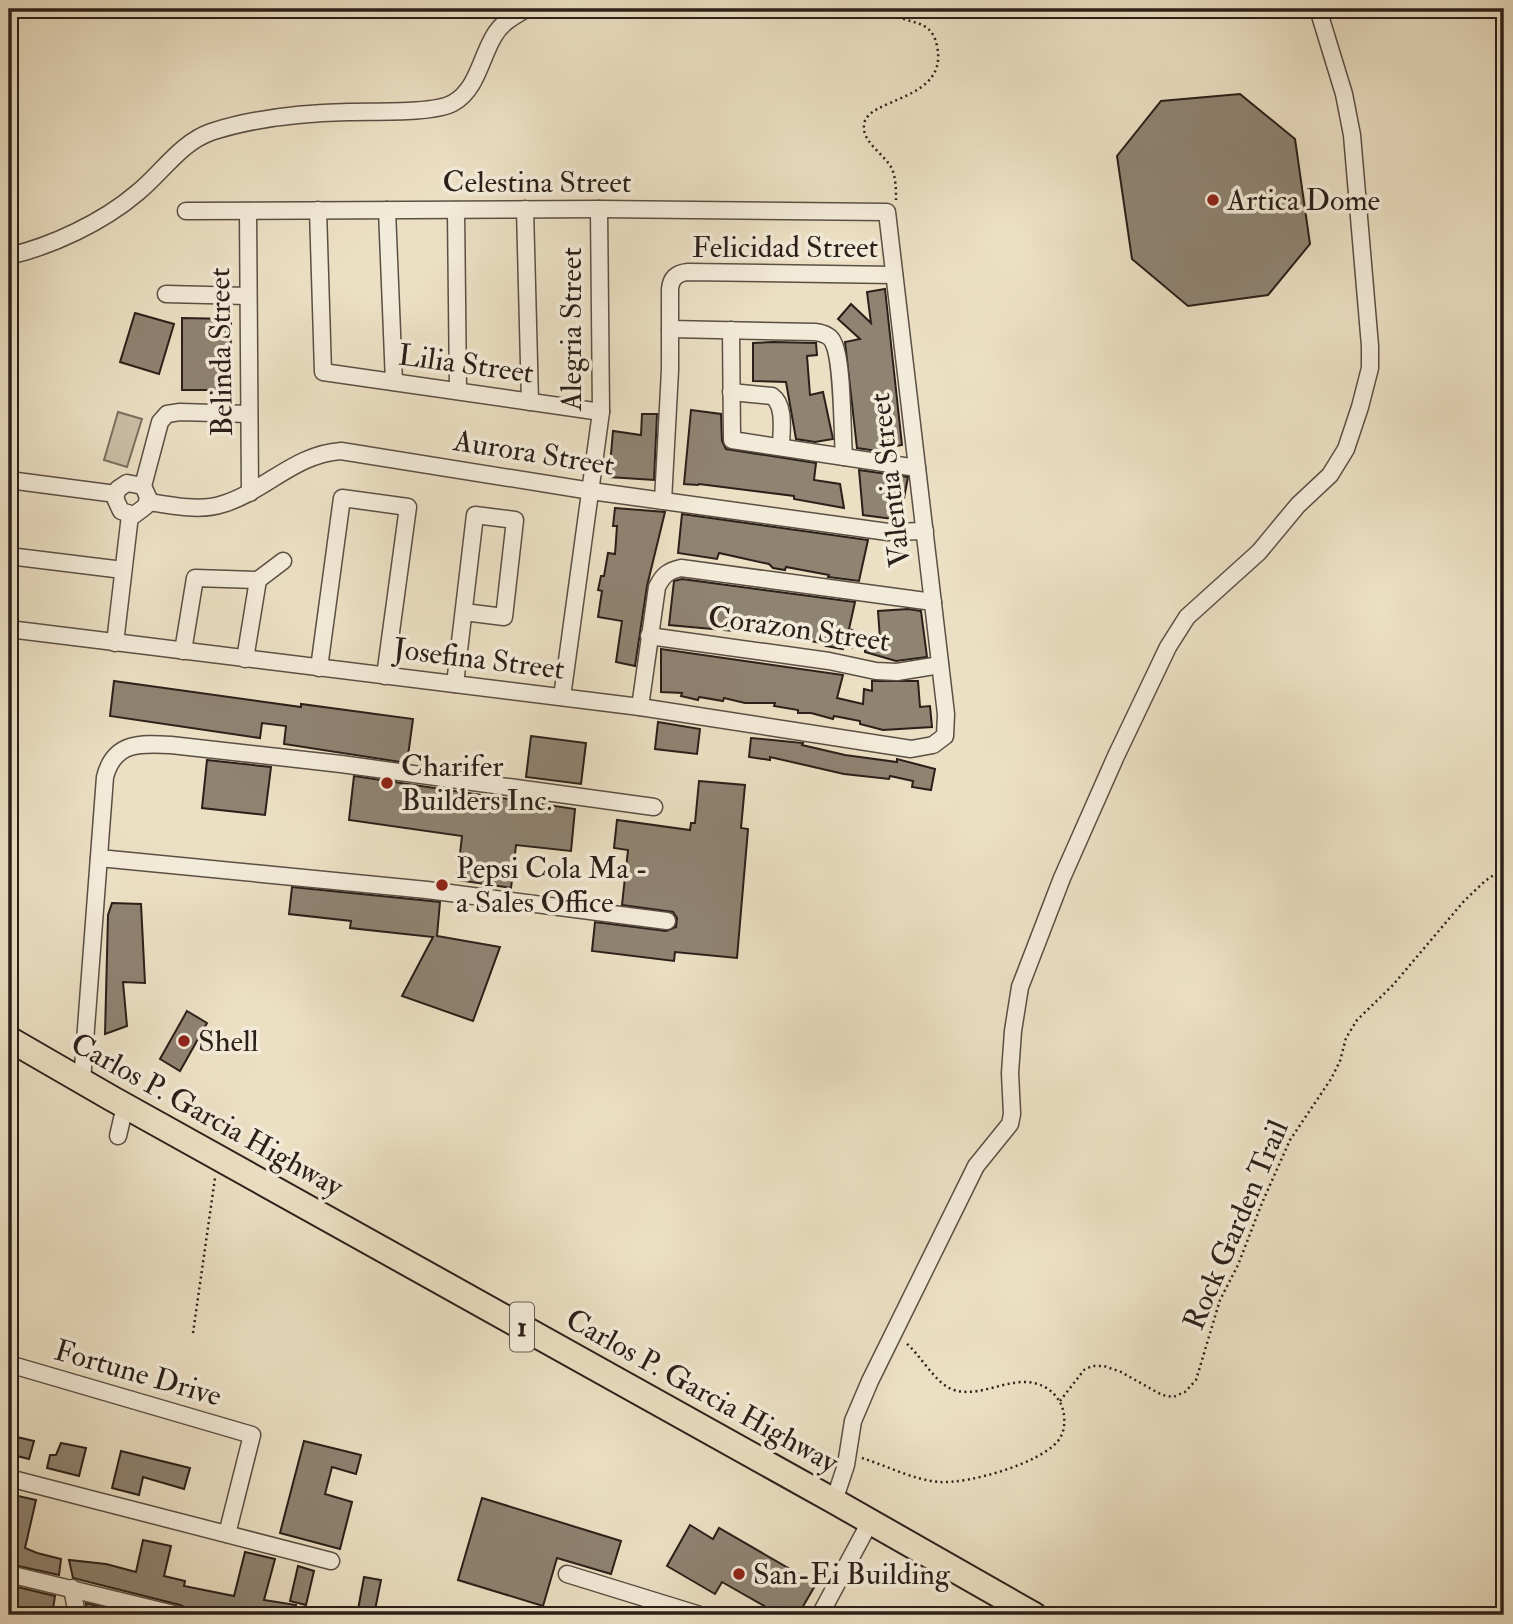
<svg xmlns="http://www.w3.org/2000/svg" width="1513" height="1624" viewBox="0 0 1513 1624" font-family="'IM FELL Double Pica',serif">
  <rect width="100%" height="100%" fill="#ece0c4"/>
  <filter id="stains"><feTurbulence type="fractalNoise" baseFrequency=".00286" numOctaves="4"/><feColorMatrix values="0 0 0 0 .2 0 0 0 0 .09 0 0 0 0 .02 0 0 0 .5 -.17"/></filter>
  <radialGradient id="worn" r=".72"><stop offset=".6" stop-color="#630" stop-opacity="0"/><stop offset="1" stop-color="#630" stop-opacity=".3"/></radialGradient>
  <path fill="#cbbfa7" stroke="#7b6f60" stroke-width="2" d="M118,412L142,419L127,467L104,460Z"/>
  <g fill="#8f8372" stroke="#2b1f19" stroke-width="2">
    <path d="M1240,94L1295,139L1310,244L1268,295L1188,306L1132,259L1117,156L1161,101Z"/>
    <path d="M885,289L902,445L885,448L884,452L857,448L845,342L860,339L838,319L851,304L871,323L867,292Z"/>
    <path d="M135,313L174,324L159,374L120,362Z"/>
    <path d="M182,318L231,319L230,390H182Z"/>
    <path d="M773,342L816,343L817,355L807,356L810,395L823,392L833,439L815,442L796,439L786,382L753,381V343Z"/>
    <path d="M691,410L721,414L722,441L726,449L816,463L814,480L840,484L844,508L794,499V496L699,484L698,485L684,484Z"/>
    <path d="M642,414H657L654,480L609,477L613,431L641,435Z"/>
    <path d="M859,470L908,477L900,520L863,515Z"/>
    <path d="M615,508L665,512L647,586L635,666L616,662L622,621L598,617L602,591L598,590L601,576H604L608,553L615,554L617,526H613Z"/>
    <path d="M682,514L868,540L859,581L828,577L829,575L786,567L785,570L773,568L769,564L719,553L717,559L678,553Z"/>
    <path d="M682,579L855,602L849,629L857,632L852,648L844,646L843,649L826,646L827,644L734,627V631L669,625L674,581Z"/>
    <path d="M908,609L921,611L927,657L896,661L865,652V634L880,639L878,611Z"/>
    <path d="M661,649L843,675L837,698L863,704L864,689L872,691V681H918L920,707L930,706L932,727L883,730L860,724V721L834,716L833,719L811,713H798V710L774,706L775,703H745L724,698L723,701L699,697L698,700L681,696L682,693L661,692Z"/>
    <path d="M114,681L301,707V704L413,719L407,763L284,744L286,726L262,723L260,738L110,716Z"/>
    <path d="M658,722L700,729L697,754L655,749Z"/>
    <path d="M531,736L586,743L581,784L526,777Z"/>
    <path d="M751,738L803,743L802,745L845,755L897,762V759L935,769L931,790L912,787L913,781L890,776L889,779L844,774L770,757V760L749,757Z"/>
    <path d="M207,760L271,767L265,815L202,808Z"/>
    <path d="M354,776L575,809L571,851L516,845L511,888L457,880L462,836L349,820Z"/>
    <path d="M699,781L745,785L741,828L748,829L737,958L675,952L674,961L592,951L595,922L666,931L676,927L677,918L673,912L622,905L628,850L614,848L617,820L690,830L691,823H695Z"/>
    <path d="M292,887L440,902L437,936L500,947L473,1021L402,996L433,937L350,928L351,921L289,914Z"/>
    <path d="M112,903L141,904L145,983L123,982L127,1026L105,1034L108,915Z"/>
    <path d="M187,1011L207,1023L180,1071L160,1059Z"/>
    <path d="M17,1437L34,1441L29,1459L13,1455Z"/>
    <path d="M304,1441L361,1455L356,1474L332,1467L325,1494L352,1502L340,1549L280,1533Z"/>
    <path d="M61,1443L86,1448L79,1476L47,1468L50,1455H56Z"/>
    <path d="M121,1451L190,1468L184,1489L143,1477L139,1495L112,1488Z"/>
    <path d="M9,1494L36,1500L25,1548L37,1553L61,1559L59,1575L9,1564Z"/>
    <path d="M482,1498L621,1541L611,1574L557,1558L543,1606L458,1580Z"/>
    <path d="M690,1525L713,1539L719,1528L816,1584L798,1615H780L722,1582L715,1594L667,1566Z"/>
    <path d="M143,1540L171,1546L164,1576L185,1581L184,1586L234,1596L245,1552L275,1559L264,1600L296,1605L294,1615H231L214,1612V1615H188L186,1608L180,1605L73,1578L69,1560L106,1564L136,1572Z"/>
    <path d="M298,1566L314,1571L306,1605L290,1601Z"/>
    <path d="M364,1577L381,1580L374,1615H357Z"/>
    <path d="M9,1585L55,1596L52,1615H9Z"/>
    <path d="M86,1603L123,1612V1615H87Z"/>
  </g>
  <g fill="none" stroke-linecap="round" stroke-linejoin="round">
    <g stroke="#5b4f44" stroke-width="19">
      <g id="minor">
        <path d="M525,209L530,402"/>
        <path d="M318,210L323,372L601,412"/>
        <path d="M387,210L394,382"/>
        <path d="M456,210L458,391"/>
        <path d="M248,211L250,493"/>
        <path d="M9,256C52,246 103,222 137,193C162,173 180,143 211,132C254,118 302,113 348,112C373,111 433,114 453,103C477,90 481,57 494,36C501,23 514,16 526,9"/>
        <path d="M166,294L248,296"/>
        <path d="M670,329L815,332C823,333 830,335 833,342C843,360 842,432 844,457"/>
        <path d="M731,330L732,440L917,468"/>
        <path d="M731,392L772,396C786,406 781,432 781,447"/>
        <path d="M9,480L116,494"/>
        <path d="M143,486L127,483L118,489L115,498L121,511L134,515L146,506L148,497L143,486L160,422L167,414L180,412L249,414"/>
        <path d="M663,501L670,370V289C671,278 677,273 688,272L894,275"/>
        <path d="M148,502C172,505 199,512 223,504C265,491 295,454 341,451L591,491L888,532L925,531"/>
        <path d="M9,556L123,570"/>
        <path d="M9,629L640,707L911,749L933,745L945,736L946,714L887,212L599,209L186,211"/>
        <path d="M649,636L829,661L876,671L897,672L940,665"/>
        <path d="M115,643L130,515"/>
        <path d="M183,651L195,578L258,580L283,561"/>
        <path d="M245,659L258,580"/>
        <path d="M319,668L342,498L408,507L385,676"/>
        <path d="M455,684L475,515L515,520L504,617L464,612"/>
        <path d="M562,697L601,412L599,209"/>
        <path d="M640,707L657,587C663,575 668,571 681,568L933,602"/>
        <path d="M99,858L427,890L667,921"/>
        <path d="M82,1081L105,777C114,742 140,743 171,745L341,764L654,807"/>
        <path d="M118,1136L125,1106"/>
        <path d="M9,1364L252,1435L227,1534"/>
        <path d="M9,1478L331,1561"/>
        <path d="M834,1501L846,1465L853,1421L870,1381L976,1166L1010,1124L1012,1114L1010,1073L1013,1031L1020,987L1062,878L1116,756L1168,647L1187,617L1259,552L1298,505L1330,475L1346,449L1360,407L1370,368V346L1352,135L1344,94L1318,9"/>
        <path d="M9,1574L178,1615"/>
        <path d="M567,1574L700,1615"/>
        <path d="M72,1588L77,1615"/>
        <path d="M820,1615L870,1522"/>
      </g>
    </g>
    <g stroke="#2b1f19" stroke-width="28">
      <path id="highway" d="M9,1039L111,1098L834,1501L1034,1615"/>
    </g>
    <g stroke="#2b1f19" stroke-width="2.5" stroke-dasharray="2 3.5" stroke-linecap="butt">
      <path d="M890,9C905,28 931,15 937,46C949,102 866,97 864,125C862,143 885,154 892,169C896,178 896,191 896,201"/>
      <path d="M193,1333L215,1178"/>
      <path d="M1060,1401L1084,1370L1092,1366H1104L1121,1372L1162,1395L1173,1397L1185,1392L1196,1380L1220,1300L1238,1265L1262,1203L1290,1140L1331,1079L1340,1061L1346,1038L1357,1020L1393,985L1464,901L1485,881L1504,868"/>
      <path d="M862,1458C887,1466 914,1480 939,1482C968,1484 1039,1464 1058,1441C1064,1433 1065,1425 1064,1415C1063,1406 1059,1399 1052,1392C1021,1366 986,1400 954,1390C936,1385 920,1354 905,1342"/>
    </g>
    <use href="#minor" stroke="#f3ebd9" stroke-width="16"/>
    <use href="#highway" stroke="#ece0c4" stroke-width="24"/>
  </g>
  <g fill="#8f2418" stroke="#f3ebd9" stroke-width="2.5">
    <circle cx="1213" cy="200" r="7"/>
    <circle cx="387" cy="783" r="7"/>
    <circle cx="442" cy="885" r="7"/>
    <circle cx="184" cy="1041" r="7"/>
    <circle cx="739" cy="1574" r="7"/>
  </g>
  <g text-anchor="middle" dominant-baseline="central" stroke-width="7" stroke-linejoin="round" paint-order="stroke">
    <rect fill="#f3ebd9" stroke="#675c53" stroke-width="2" x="510" y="1302.5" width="24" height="49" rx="5"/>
    <g font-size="28" font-weight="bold" fill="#2b1f19">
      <text x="522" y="1327">1</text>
    </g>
    <g font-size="30" fill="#2b1f19" stroke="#f3ebd9">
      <text x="537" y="182">Celestina Street</text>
      <text x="785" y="247">Felicidad Street</text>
      <text transform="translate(571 329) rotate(-90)">Alegria Street</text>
      <text transform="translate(221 352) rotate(-91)">Belinda Street</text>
      <text transform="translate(466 364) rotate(8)">Lilia Street</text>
      <text transform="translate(534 453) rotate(9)">Aurora Street</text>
      <text transform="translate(890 480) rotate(-97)">Valentia Street</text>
      <text transform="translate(799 629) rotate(8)">Corazon Street</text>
      <text transform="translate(479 659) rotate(7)">Josefina Street</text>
      <text transform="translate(207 1115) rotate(29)">Carlos P. Garcia Highway</text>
      <text transform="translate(1236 1225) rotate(-67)">Rock Garden Trail</text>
      <text transform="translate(138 1373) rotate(16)">Fortune Drive</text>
      <text transform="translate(702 1391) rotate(29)">Carlos P. Garcia Highway</text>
    </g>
    <g font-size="30" fill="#2b1f19" stroke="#f3ebd9" text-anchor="start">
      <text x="1227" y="200">Artica Dome</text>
      <text x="401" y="766">Charifer<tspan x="401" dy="34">Builders Inc.</tspan></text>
      <text x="456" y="868">Pepsi Cola Ma -<tspan x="456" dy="34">a Sales Office</tspan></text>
      <text x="198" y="1041">Shell</text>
      <text x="753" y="1574">San-Ei Building</text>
    </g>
  </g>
  <rect width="1513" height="1624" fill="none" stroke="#ece0c4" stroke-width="35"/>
  <rect x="10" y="10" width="1492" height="1603" fill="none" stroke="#2b1f19" stroke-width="3.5"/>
  <rect x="18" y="18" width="1478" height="1589" fill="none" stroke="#2b1f19" stroke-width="2"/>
  <rect width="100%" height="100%" filter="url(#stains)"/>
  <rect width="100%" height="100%" fill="url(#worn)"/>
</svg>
